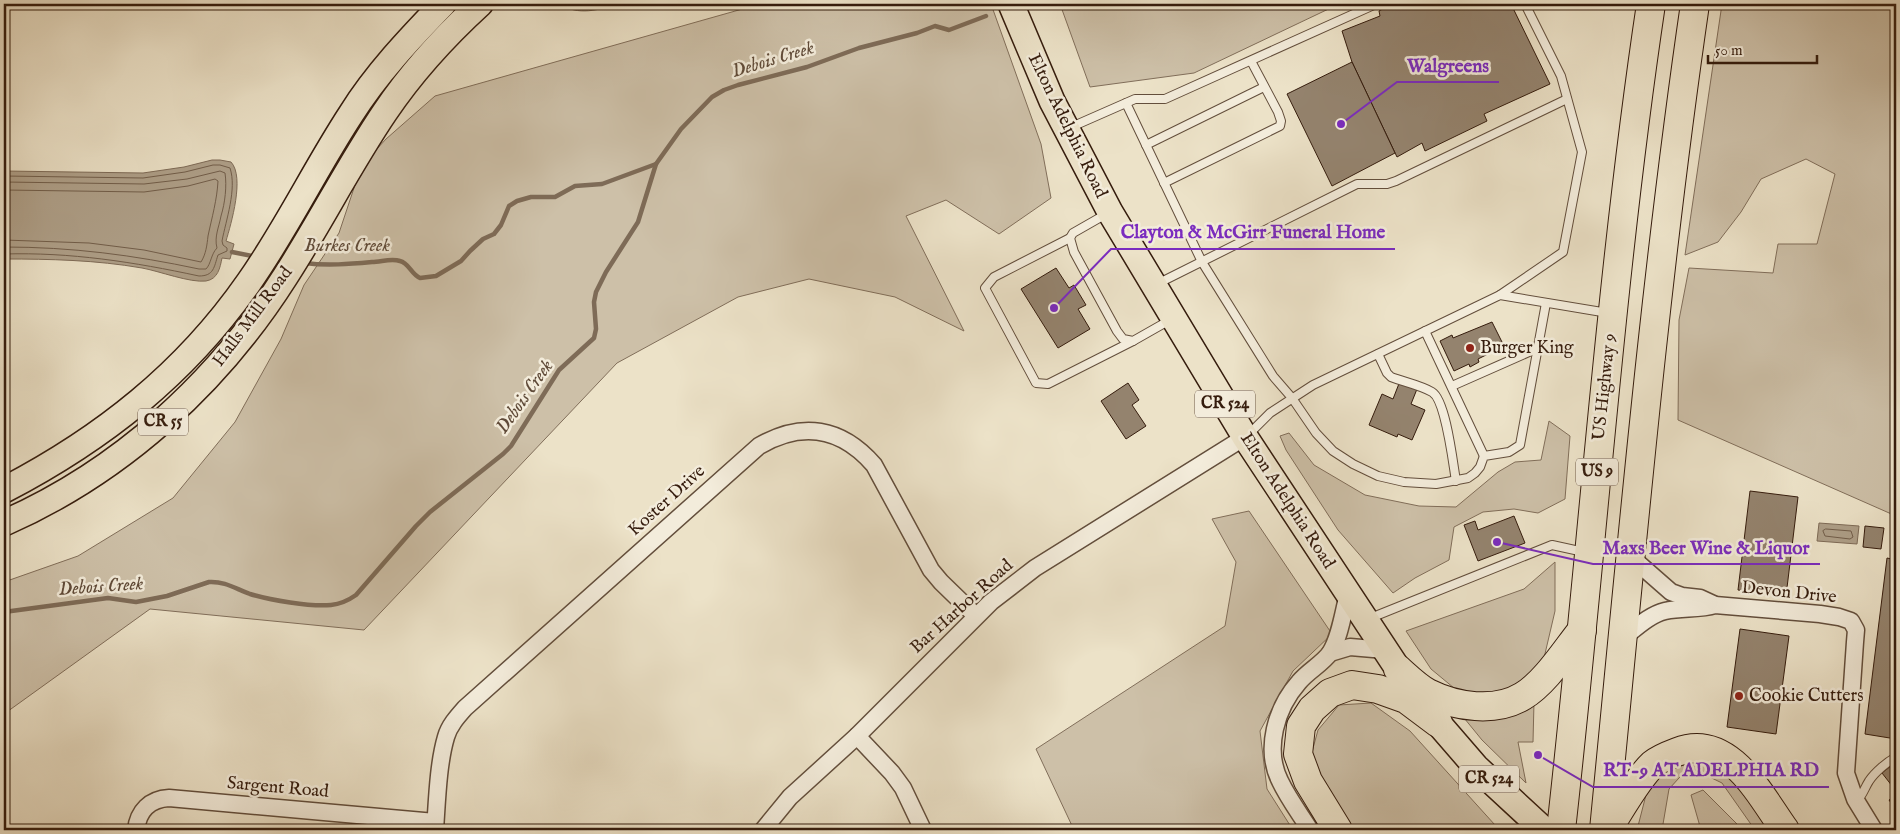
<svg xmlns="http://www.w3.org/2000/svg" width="1900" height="834" viewBox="0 0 1900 834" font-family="'IM FELL English',serif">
  <rect width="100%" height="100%" fill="#ece2c8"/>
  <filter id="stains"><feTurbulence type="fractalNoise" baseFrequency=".004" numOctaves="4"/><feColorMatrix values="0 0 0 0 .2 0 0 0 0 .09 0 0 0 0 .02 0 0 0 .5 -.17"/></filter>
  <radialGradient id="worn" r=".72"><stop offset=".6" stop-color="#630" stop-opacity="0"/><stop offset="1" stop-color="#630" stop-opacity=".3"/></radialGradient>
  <g fill="#cdc0a8" stroke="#816e5a">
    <path d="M760,4H991L1041,144L1051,198L999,234L946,200L906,216L964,331L895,297L809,279L738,297L617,363L364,630L150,609L4,714V582L78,556L173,498L235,422L281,339L304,285L339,233L356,182L365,162L386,139L435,96Z"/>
    <path d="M1060,4H1339L1194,73L1090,87Z"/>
    <path d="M1722,4H1896V516L1678,420L1679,320L1689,268L1773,273L1778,244H1817L1835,174L1806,159L1761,179L1741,212L1718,242L1685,255Z"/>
    <path d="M1549,421L1570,436L1565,499L1538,513L1514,509L1483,512L1454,527L1449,560L1415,578L1393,593L1338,530L1286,450L1280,436L1289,433L1314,465L1365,495L1419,506L1456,507L1498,472L1515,462L1541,460Z"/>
    <path d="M1249,511L1332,634L1293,671L1260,731L1267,789L1293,830H1074L1036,749L1225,626L1236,562L1212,519Z"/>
    <path d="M1555,562V611L1544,658L1520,689L1489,699L1460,693L1431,669L1406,631L1524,589Z"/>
    <path d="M1534,702L1533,742H1518L1526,783L1482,740L1460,713Z"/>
    <path d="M1371,703L1410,731L1495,825L1496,830H1351L1309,763L1318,730L1339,705Z"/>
    <path d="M1696,759L1730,771L1774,830H1755L1722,783L1689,767L1669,789L1662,830H1637L1647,791L1661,775L1683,762Z"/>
    <path d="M1703,790L1743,830H1701L1691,795Z"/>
  </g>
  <g fill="#ae9f88" stroke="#7e6b57">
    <path d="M559,4H618C598,10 579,16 559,4Z"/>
    <path d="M212,160H220L231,162C245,177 231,224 226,241L234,244L230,259L222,258C220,268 218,279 206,281C190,283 159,271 142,268C96,260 50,259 4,259V171L143,173L184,167Z"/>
    <path d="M1819,523L1859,526L1857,544L1817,541Z"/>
  </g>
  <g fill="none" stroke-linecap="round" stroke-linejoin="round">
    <g stroke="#725e4a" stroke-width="1">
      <path d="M4,176L143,178L185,172L213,165H220L230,168C237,189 226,220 222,241L223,245L227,248V251L218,255C214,267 214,276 199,276C134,262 70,252 4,254"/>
      <path d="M4,182L144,184L187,179L220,171L225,173C227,186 225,203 221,216C219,227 214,237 217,248C211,254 211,264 206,269H199C133,255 72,247 4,247"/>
      <path d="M4,190L144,192L188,186L215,179L218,181C217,200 212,217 208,236C207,245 206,254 201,262L144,250L89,243L4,240"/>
      <path d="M1826,529L1851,531L1853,537L1850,539L1825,536L1823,531Z"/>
    </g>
    <g stroke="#7e6b57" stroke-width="4.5">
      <path d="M232,252L257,257"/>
      <path d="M305,263C327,266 350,264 372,262C381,262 391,258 400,261C409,263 411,274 420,278L436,276L461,261L470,251L483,239L494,234L501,225L509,206L517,201L531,197H555L575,186L602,184L656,164"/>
      <path d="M4,612L108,598L136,602L167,596L209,582C225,581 236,589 250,594C270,600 310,607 331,605C340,604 349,600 356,595L416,526L430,512L503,454L511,446L559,370L594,338L596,329L594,302L596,292L606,272L638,222L656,164L681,129L712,97L724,90L738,85L807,67L859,48L917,33L935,26L949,30L986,16"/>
    </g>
  </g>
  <g fill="#94836e" stroke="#351c0d">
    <path d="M1392,4H1398L1399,7L1405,4H1511L1550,84L1484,114L1487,121L1425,151L1422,143L1397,157L1352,62L1342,31L1380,16L1379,11Z"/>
    <path d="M1352,62L1395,153L1332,186L1287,94Z"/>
    <path d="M1056,268L1069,288L1074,285L1086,305L1078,309L1090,329L1058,348L1021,289Z"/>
    <path d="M1492,322L1503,344L1497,346L1498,349L1478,359L1479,362L1470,367L1469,364L1454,371L1440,341L1452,335L1453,338Z"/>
    <path d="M1400,381L1417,389L1411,404L1425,410L1412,440L1398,434L1397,437L1369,425L1382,394L1393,399Z"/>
    <path d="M1128,383L1139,400L1132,405L1146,426L1126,439L1101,401Z"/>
    <path d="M1750,491L1798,497L1786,596L1738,590Z"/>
    <path d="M1514,516L1525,543L1478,561L1464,525L1475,521L1478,530Z"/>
    <path d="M1865,526L1884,528L1881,549L1863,547Z"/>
    <path d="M1887,558L1896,560V739L1865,734Z"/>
    <path d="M1740,629L1789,636L1776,734L1727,727Z"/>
    <path d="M1896,762V791L1882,773Z"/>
    <path d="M1896,795V810L1889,800Z"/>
  </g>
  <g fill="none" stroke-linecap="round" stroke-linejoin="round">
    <g stroke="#634e3c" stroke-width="10">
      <g id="service">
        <path d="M1126,103L1202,262L1273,376L1292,398L1316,433L1333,451L1353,464L1378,476L1404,482L1436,484L1468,478L1475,473L1480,467L1484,456L1509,452L1520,445L1546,303"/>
        <path d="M1069,128L1135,99H1165L1376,4"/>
        <path d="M1146,145L1264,87"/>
        <path d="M1164,183L1280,126L1281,121L1278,112L1251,61"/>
        <path d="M1108,213L1073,233L1070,238L1074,252L1117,331L1123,339L1133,341L1170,320"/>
        <path d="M1070,238L994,277L985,288L1036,383L1048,384L1133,341"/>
        <path d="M1157,284L1357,184H1387L1396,181L1567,99"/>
        <path d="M1500,295L1563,252L1582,152L1561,76L1525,4"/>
        <path d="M1425,331L1484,456"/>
        <path d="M1378,354L1387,373L1391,377C1404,382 1420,385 1432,392C1446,400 1453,464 1456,481"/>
        <path d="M1452,386L1538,348"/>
        <path d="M1249,434L1270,413L1313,385L1500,295L1608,313"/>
        <path d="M1368,619L1552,545L1584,552"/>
        <path d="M1856,802C1863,795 1864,789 1869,781C1875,772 1887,762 1896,757"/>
      </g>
    </g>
    <g stroke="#634e3c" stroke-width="19">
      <g id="minor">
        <path d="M1631,557L1671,592L1682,596L1700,598L1713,604"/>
        <path d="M1623,638C1636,628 1649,615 1665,611C1682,607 1699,610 1715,605L1820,614L1839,617L1851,621L1856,630L1855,642L1846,773L1855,799L1874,830"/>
        <path d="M1330,653L1350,647L1385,650"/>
        <path d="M857,736L892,773L903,788L923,830"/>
        <path d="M136,830C138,811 150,799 169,798L435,822"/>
        <path d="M435,830C437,802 438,764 446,737C449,726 457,717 465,708L759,446C802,421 841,427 874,465L931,570L941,582L976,616"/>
        <path d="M763,830L790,797L857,736L991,602L1035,568L1245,437"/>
        <path d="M1310,830C1300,814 1288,798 1280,781C1264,749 1276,708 1299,682C1308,671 1322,664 1330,653C1340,637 1343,613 1348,594"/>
      </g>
    </g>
    <g stroke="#351c0d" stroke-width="28">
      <g id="primary">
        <path d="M1011,4L1052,101L1110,212L1245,437L1398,669L1438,723L1476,767L1544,830"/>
        <path d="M4,490C102,439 185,374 249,282C287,228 315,169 351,114C376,74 410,38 443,4"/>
        <path d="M4,523C120,472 217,384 285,277C320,223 349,165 385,112C412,72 445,36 480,4"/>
      </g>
    </g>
    <g stroke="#351c0d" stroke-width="30">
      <g id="trunk">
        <path d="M1398,669C1407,677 1417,687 1428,693C1456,707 1495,713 1523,696C1546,682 1565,651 1582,630"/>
        <path d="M1338,830L1308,781L1298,754L1301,726L1312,709L1330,693L1352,685L1378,689L1406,699L1438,723"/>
        <path d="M1561,830C1592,555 1610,278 1651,4"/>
        <path d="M1604,830C1631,554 1655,278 1695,4"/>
        <path d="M1607,830C1620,811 1636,780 1653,764C1659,759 1669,755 1677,752C1729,732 1760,795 1785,830"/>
      </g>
    </g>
    <use href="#service" stroke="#f3ecdb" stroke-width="8"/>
    <use href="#minor" stroke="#f3ecdb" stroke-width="16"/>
    <use href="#primary" stroke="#ece2c8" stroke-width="25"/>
    <use href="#trunk" stroke="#ece2c8" stroke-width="28"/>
  </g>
  <g fill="#8f2418" stroke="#f3ecdb" stroke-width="2">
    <circle cx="1470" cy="348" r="5"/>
    <circle cx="1739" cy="696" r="5"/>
  </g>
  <g text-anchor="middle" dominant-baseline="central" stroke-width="5" stroke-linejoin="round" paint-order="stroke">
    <g fill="#f3ecdb" stroke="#6e5a4b" stroke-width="1">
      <rect x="1195" y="390.5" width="60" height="27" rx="4"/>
      <rect x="138" y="408.5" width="50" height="27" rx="4"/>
      <rect x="1576" y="458.5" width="42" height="27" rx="4"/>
      <rect x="1459" y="765.5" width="60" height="27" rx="4"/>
    </g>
    <g font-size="16" font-weight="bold" fill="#351c0d">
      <text x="1225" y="404">CR 524</text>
      <text x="163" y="422">CR 55</text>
      <text x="1597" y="472">US 9</text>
      <text x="1489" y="779">CR 524</text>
    </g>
    <g font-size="18" fill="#351c0d" stroke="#f3ecdb">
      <text transform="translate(1067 126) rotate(64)">Elton Adelphia Road</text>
      <text transform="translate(253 317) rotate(-53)">Halls Mill Road</text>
      <text transform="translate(1605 387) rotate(-84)">US Highway 9</text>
      <text transform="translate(667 501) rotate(-42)">Koster Drive</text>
      <text transform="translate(1287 501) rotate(57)">Elton Adelphia Road</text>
      <text transform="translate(1789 593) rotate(6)">Devon Drive</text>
      <text transform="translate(962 607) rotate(-42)">Bar Harbor Road</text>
      <text transform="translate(278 788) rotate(5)">Sargent Road</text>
    </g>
    <g font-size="18" fill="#351c0d" stroke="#f3ecdb" text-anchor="start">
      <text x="1480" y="348">Burger King</text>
      <text x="1749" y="696">Cookie Cutters</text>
    </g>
    <g font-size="19" font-style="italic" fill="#5f4a38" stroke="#f3ecdb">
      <text transform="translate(773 60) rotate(-17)">Debois Creek</text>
      <text x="347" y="246">Burkes Creek</text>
      <text transform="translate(525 397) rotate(-55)">Debois Creek</text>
      <text transform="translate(101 587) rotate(-4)">Debois Creek</text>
    </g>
  </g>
  <path fill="none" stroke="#7b2cbf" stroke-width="2" d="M1341 124L1397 82H1499M1054 308L1111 249H1395M1497 542L1593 564H1820M1538 755L1593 787H1829"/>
  <g fill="#7b2cbf" stroke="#f3ecdb" stroke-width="2">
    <circle cx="1341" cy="124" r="5"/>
    <circle cx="1054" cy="308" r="5"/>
    <circle cx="1497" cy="542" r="5"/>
    <circle cx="1538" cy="755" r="5"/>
  </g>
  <g font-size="19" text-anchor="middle" font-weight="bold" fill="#7b2cbf" stroke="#f3ecdb" stroke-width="5" stroke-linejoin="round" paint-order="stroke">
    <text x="1448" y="72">Walgreens</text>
    <text x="1253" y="238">Clayton &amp; McGirr Funeral Home</text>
    <text x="1706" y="554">Maxs Beer Wine &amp; Liquor</text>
    <text x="1711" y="776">RT-9 AT ADELPHIA RD</text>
  </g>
  <rect width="1900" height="834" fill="none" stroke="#ece2c8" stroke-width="20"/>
  <rect x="5" y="5" width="1890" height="824" fill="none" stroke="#351c0d" stroke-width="2.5"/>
  <rect x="10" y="10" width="1880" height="814" fill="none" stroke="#351c0d"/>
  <path d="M1708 55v8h109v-8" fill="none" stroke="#351c0d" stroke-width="2.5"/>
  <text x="1715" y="55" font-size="15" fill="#351c0d" stroke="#f3ecdb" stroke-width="4" paint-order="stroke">50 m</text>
  <rect width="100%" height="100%" filter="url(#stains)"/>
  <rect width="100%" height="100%" fill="url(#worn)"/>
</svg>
